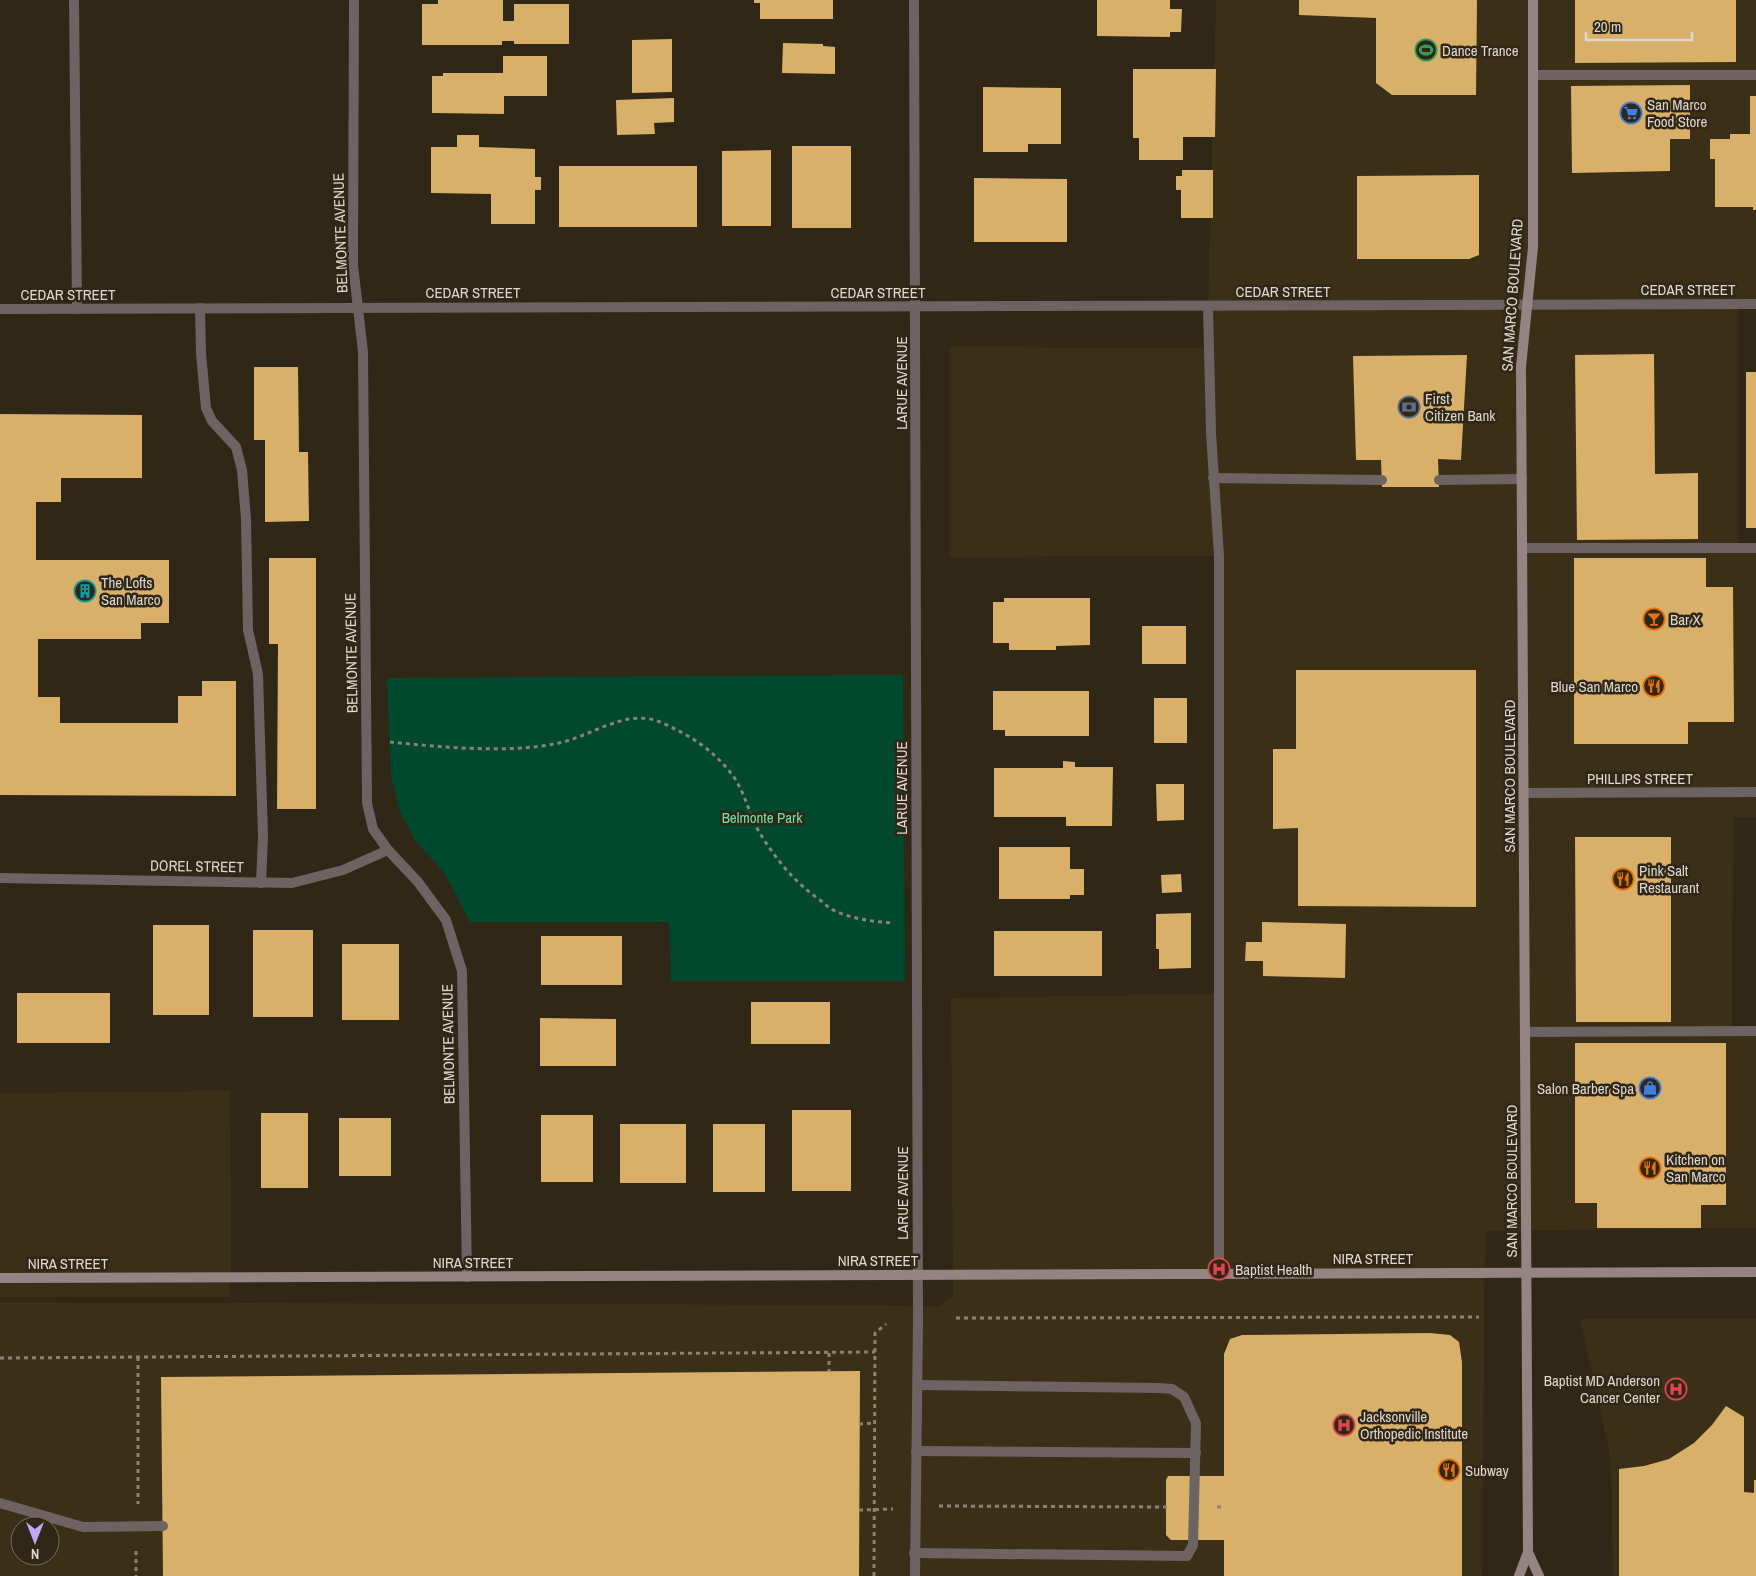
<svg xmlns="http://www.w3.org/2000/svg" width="1756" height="1576" viewBox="0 0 1756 1576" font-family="'Archivo Narrow',sans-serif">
  <rect width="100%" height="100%" fill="#312717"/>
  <g fill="#3c2f18" fill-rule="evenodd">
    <path d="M1216,0H1756V307L1738,308V550H1756V817H1733L1732,1034L1756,1035V1228L1485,1231L1482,1576H0V1302L870,1305L939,1307L953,1295L951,998L1218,994L1219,556L950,557V347L1207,348ZM20,1526H50V1556H20Z"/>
    <path d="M230,1091L231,1260L229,1297H0V1093Z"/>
    <path d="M1580,1319H1756V1576H1613L1611,1460Z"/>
  </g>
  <path fill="#01492e" d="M903,675L905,981H671L669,922H470L445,874L415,840L399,810L391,776L387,678Z"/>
  <g fill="#d8b069">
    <path d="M438,0H503V21H514V4H569V44H514V41H502V45H422V4H438Z"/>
    <path d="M754,0H833V19H760V3H754Z"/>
    <path d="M1097,0H1170V9H1182L1181,32H1170V37L1097,36Z"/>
    <path d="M1299,0H1477L1476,95H1392L1376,83V18L1299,15Z"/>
    <path d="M1575,0H1736V62L1575,63Z"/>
    <path d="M672,39V92L632,93V40Z"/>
    <path d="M783,43L823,44V46L835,47V74L782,73Z"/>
    <path d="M503,56H547V96H504V114L432,113V76H443V73H503Z"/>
    <path d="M1133,69H1216L1215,137H1183V160H1139V138H1133Z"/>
    <path d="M1690,85V139H1670V171L1572,173L1571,86Z"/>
    <path d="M983,87L1061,88V144H1028V152H983Z"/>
    <path d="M1750,96H1756V210H1753V207H1715V159H1710V139H1730V134H1750Z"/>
    <path d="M674,98V122L654,123L655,134L617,135L616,100Z"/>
    <path d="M457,135H479V147L535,149V177H541V190H535V224H491V194L431,193V147H457Z"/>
    <rect x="792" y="146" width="59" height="82"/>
    <path d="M771,150V226H722V151Z"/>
    <rect x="559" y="166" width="138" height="61"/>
    <path d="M1182,170H1213V218H1181V190H1176V176H1182Z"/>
    <path d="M1479,175V255L1469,259H1357V176Z"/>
    <path d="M974,178L1067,179V242H974Z"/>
    <path d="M1654,354L1655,474L1698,473V539L1577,540L1575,355Z"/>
    <path d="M1467,355L1461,460L1438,459L1439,487H1382L1381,460H1356L1353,356Z"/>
    <path d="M254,367H298L299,452H308L309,521L265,522V440H254Z"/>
    <rect x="1746" y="372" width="10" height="156"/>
    <path d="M0,414L142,415V478H61V502H36V560H169V623H141V639H38V697H60V723H178V696H202V681H236V796L0,795Z"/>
    <path d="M269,558H316V809H277L278,644H269Z"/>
    <path d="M1574,558H1706V587H1733L1734,722H1688V744H1574Z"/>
    <path d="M1004,598H1090V645L1056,646V650H1009V643H993V602H1004Z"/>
    <rect x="1142" y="626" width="44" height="38"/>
    <path d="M1296,670H1476V907L1298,906V828L1273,829V749H1296Z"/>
    <path d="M993,691H1089V736H1005V730H993Z"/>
    <rect x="1154" y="698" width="33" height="45"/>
    <path d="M1063,761L1075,762V767H1113L1112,826H1066V817H994V768H1063Z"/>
    <path d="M1156,784H1184V820L1157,821Z"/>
    <path d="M1575,837H1671V1022H1576Z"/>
    <path d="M999,847H1070V869H1084V895H1070V899H999Z"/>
    <path d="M1181,874L1182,892L1162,893L1161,875Z"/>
    <path d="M1191,913V968L1159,969V949H1156V914Z"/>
    <path d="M1262,922L1346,924L1345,978L1263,976V961H1245L1246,942H1262Z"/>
    <rect x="153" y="925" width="56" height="90"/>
    <rect x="253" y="930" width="60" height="87"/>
    <rect x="994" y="931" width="108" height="45"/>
    <rect x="541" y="936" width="81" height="49"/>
    <rect x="342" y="944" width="57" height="76"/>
    <rect x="17" y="993" width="93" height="50"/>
    <rect x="751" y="1002" width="79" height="42"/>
    <path d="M540,1018L616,1019V1066H540Z"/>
    <path d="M1575,1043H1726V1205H1701V1228H1597V1203H1575Z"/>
    <rect x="792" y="1110" width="59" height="81"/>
    <rect x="261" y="1113" width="47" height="75"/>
    <rect x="541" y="1115" width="52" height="67"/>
    <rect x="339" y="1118" width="52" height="58"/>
    <rect x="620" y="1124" width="66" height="59"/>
    <rect x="713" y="1124" width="52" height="68"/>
    <path d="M1430,1333L1450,1335L1459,1342L1462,1362V1576H1224V1540H1171L1166,1535V1480L1168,1476H1224V1354L1230,1339L1242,1335Z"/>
    <path d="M860,1371L859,1576H163L161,1377Z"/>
    <path d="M1726,1406L1744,1417V1492L1754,1493V1480H1756V1576H1619V1469L1644,1466L1669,1459L1694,1443L1712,1425Z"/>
  </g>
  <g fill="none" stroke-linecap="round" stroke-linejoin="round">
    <g stroke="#8a8275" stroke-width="3" stroke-dasharray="4 4" stroke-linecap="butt">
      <path d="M390,742C441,747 509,754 559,743C592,736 626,708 660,722C688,734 712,749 730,772C744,789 748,811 758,830C774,857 794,882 820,900C825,904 830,909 835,911C853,919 875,922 894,923"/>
      <path d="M956,1318L1479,1317"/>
      <path d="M829,1353V1371"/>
      <path d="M138,1357V1504"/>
      <path d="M0,1358L875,1352"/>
      <path d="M859,1424L875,1423"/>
      <path d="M939,1506L1171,1507"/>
      <path d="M1217,1507H1224"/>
      <path d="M859,1510L893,1509"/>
      <path d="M136,1551V1576"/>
      <path d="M874,1576L875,1333L886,1324"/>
    </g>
    <g stroke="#6e6363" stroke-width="10">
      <path d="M74,0L77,309"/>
      <path d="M1533,75H1756"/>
      <path d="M1208,306L1211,433L1219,556V1274"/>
      <path d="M200,308L201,353L206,408L212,421L236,447L242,470L246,519L248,630L258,674L263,837L261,883"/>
      <path d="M1213,478L1382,480"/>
      <path d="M1439,480L1522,479"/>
      <path d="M1523,548H1756"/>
      <path d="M1525,1032L1756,1031"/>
      <path d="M916,1451L1196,1453"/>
      <path d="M0,1503L83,1527L163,1526"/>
      <path d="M914,1553L1187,1556L1193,1545L1196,1423L1184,1397L1172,1389L1159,1388L918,1385"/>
    </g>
    <g stroke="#6e6363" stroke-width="10">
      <path d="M354,0L353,265L363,352L367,803L373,829L388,850L418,882L446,920L462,971L467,1277"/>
      <path d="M914,0L918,1321L915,1576"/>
      <path d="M0,309L1756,304"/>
      <path d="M1524,793L1756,792"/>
      <path d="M0,878L292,883L343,870L388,850"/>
    </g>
    <g stroke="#958483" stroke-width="10">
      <path d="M0,1278L1756,1272"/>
      <path d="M1528,1552L1539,1576"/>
      <path d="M1519,1576L1528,1552L1521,367L1533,247V0"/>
    </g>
  </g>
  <defs>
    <g id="stadium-ring" transform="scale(1.125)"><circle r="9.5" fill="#312717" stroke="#2e9e5b" stroke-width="1.5"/><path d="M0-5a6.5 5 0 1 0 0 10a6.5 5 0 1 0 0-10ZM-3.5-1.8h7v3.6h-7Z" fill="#2e9e5b"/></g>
    <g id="supermarket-ring" transform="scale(1.125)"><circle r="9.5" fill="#312717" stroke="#3f7fe0" stroke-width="1.5"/><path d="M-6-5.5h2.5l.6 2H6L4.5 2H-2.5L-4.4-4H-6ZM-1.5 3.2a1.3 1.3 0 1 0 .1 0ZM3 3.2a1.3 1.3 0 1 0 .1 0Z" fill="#3f7fe0"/></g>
    <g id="bank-ring" transform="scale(1.125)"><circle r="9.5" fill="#312717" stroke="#5c6f8a" stroke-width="1.5"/><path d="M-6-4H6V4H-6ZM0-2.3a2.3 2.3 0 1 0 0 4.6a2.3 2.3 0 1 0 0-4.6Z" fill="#5c6f8a"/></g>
    <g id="building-ring" transform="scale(1.125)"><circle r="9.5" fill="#312717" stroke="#0f9aa8" stroke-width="1.5"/><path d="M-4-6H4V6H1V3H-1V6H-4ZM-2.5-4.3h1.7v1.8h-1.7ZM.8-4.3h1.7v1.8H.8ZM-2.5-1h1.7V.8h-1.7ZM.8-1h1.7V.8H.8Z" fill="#0f9aa8"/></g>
    <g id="bar-ring" transform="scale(1.125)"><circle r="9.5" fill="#312717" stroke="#e8710a" stroke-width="1.5"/><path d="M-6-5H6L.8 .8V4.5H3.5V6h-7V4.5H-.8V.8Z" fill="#e8710a"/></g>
    <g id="restaurant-ring" transform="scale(1.125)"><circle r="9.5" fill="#312717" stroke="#e8710a" stroke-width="1.5"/><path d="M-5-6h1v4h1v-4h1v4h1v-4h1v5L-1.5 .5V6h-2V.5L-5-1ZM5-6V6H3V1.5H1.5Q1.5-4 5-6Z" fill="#e8710a"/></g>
    <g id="shop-ring" transform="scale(1.125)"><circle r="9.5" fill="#312717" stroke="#3f7fe0" stroke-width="1.5"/><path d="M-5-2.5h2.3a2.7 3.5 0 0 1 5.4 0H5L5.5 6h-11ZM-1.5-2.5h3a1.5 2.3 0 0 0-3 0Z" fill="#3f7fe0"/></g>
    <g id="hospital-ring" transform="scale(1.125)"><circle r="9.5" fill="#312717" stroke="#e0444e" stroke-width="1.5"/><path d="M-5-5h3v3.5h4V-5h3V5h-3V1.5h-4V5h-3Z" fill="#e0444e"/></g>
  </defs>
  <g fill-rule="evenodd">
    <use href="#stadium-ring" x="1426" y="50"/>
    <use href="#supermarket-ring" x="1631" y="113"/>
    <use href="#bank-ring" x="1409" y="407"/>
    <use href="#building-ring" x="85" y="591"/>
    <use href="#bar-ring" x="1654" y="619"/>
    <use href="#restaurant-ring" x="1654" y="686"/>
    <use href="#restaurant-ring" x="1623" y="879"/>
    <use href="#shop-ring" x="1650" y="1088"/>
    <use href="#restaurant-ring" x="1650" y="1168"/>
    <use href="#hospital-ring" x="1219" y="1269"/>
    <use href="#hospital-ring" x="1676" y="1389"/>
    <use href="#hospital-ring" x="1344" y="1425"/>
    <use href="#restaurant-ring" x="1449" y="1470"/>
  </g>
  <g text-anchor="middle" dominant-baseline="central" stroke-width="5" stroke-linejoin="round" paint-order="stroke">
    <g font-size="15" fill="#ddd7cd" stroke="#312717" text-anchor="start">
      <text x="1442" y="50">Dance Trance</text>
      <text x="1647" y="104">San Marco<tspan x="1647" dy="17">Food Store</tspan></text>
      <text x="1425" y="398">First<tspan x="1425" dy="17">Citizen Bank</tspan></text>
      <text x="101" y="582">The Lofts<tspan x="101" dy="17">San Marco</tspan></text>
      <text x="1670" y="619">Bar X</text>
      <text x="1638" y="686" text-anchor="end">Blue San Marco</text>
      <text x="1639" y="870">Pink Salt<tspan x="1639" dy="17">Restaurant</tspan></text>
      <text x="1634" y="1088" text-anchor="end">Salon Barber Spa</text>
      <text x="1666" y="1159">Kitchen on<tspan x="1666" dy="17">San Marco</tspan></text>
      <text x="1235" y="1269">Baptist Health</text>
      <text x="1660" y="1380" text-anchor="end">Baptist MD Anderson<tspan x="1660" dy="17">Cancer Center</tspan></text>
      <text x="1360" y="1416">Jacksonville<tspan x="1360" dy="17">Orthopedic Institute</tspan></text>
      <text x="1465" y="1470">Subway</text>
    </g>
    <g font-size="15" fill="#ddd7cd" stroke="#312717">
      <text transform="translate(340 233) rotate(-92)">BELMONTE AVENUE</text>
      <text x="1688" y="289">CEDAR STREET</text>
      <text x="1283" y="291">CEDAR STREET</text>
      <text x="473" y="292">CEDAR STREET</text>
      <text x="878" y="292">CEDAR STREET</text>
      <text x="68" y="294">CEDAR STREET</text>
      <text transform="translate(1512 295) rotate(-86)">SAN MARCO BOULEVARD</text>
      <text transform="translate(901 383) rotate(-90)">LARUE AVENUE</text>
      <text transform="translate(351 653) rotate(-91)">BELMONTE AVENUE</text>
      <text transform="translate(1509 776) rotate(-90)">SAN MARCO BOULEVARD</text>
      <text x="1640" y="778">PHILLIPS STREET</text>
      <text transform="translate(901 788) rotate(-90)">LARUE AVENUE</text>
      <text transform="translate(197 866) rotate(1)">DOREL STREET</text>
      <text transform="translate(448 1044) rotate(-91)">BELMONTE AVENUE</text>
      <text transform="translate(1511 1181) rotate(-90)">SAN MARCO BOULEVARD</text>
      <text transform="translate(902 1193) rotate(-90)">LARUE AVENUE</text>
      <text x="1373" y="1258">NIRA STREET</text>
      <text x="878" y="1260">NIRA STREET</text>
      <text x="473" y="1262">NIRA STREET</text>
      <text x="68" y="1263">NIRA STREET</text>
    </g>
    <g font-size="15" fill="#70e1aa" stroke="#312717">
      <text x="762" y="817">Belmonte Park</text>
    </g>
  </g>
  <g transform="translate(35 1541) rotate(180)"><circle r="24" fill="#312717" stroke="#766d60"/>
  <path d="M0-4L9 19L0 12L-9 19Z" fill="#bcaaf6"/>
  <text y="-8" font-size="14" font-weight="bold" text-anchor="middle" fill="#ddd7cd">N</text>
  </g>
  <path d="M1586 32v8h106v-8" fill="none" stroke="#ddd7cd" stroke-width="2.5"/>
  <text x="1594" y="32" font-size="15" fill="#ddd7cd" stroke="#312717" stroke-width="4" paint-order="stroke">20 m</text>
</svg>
